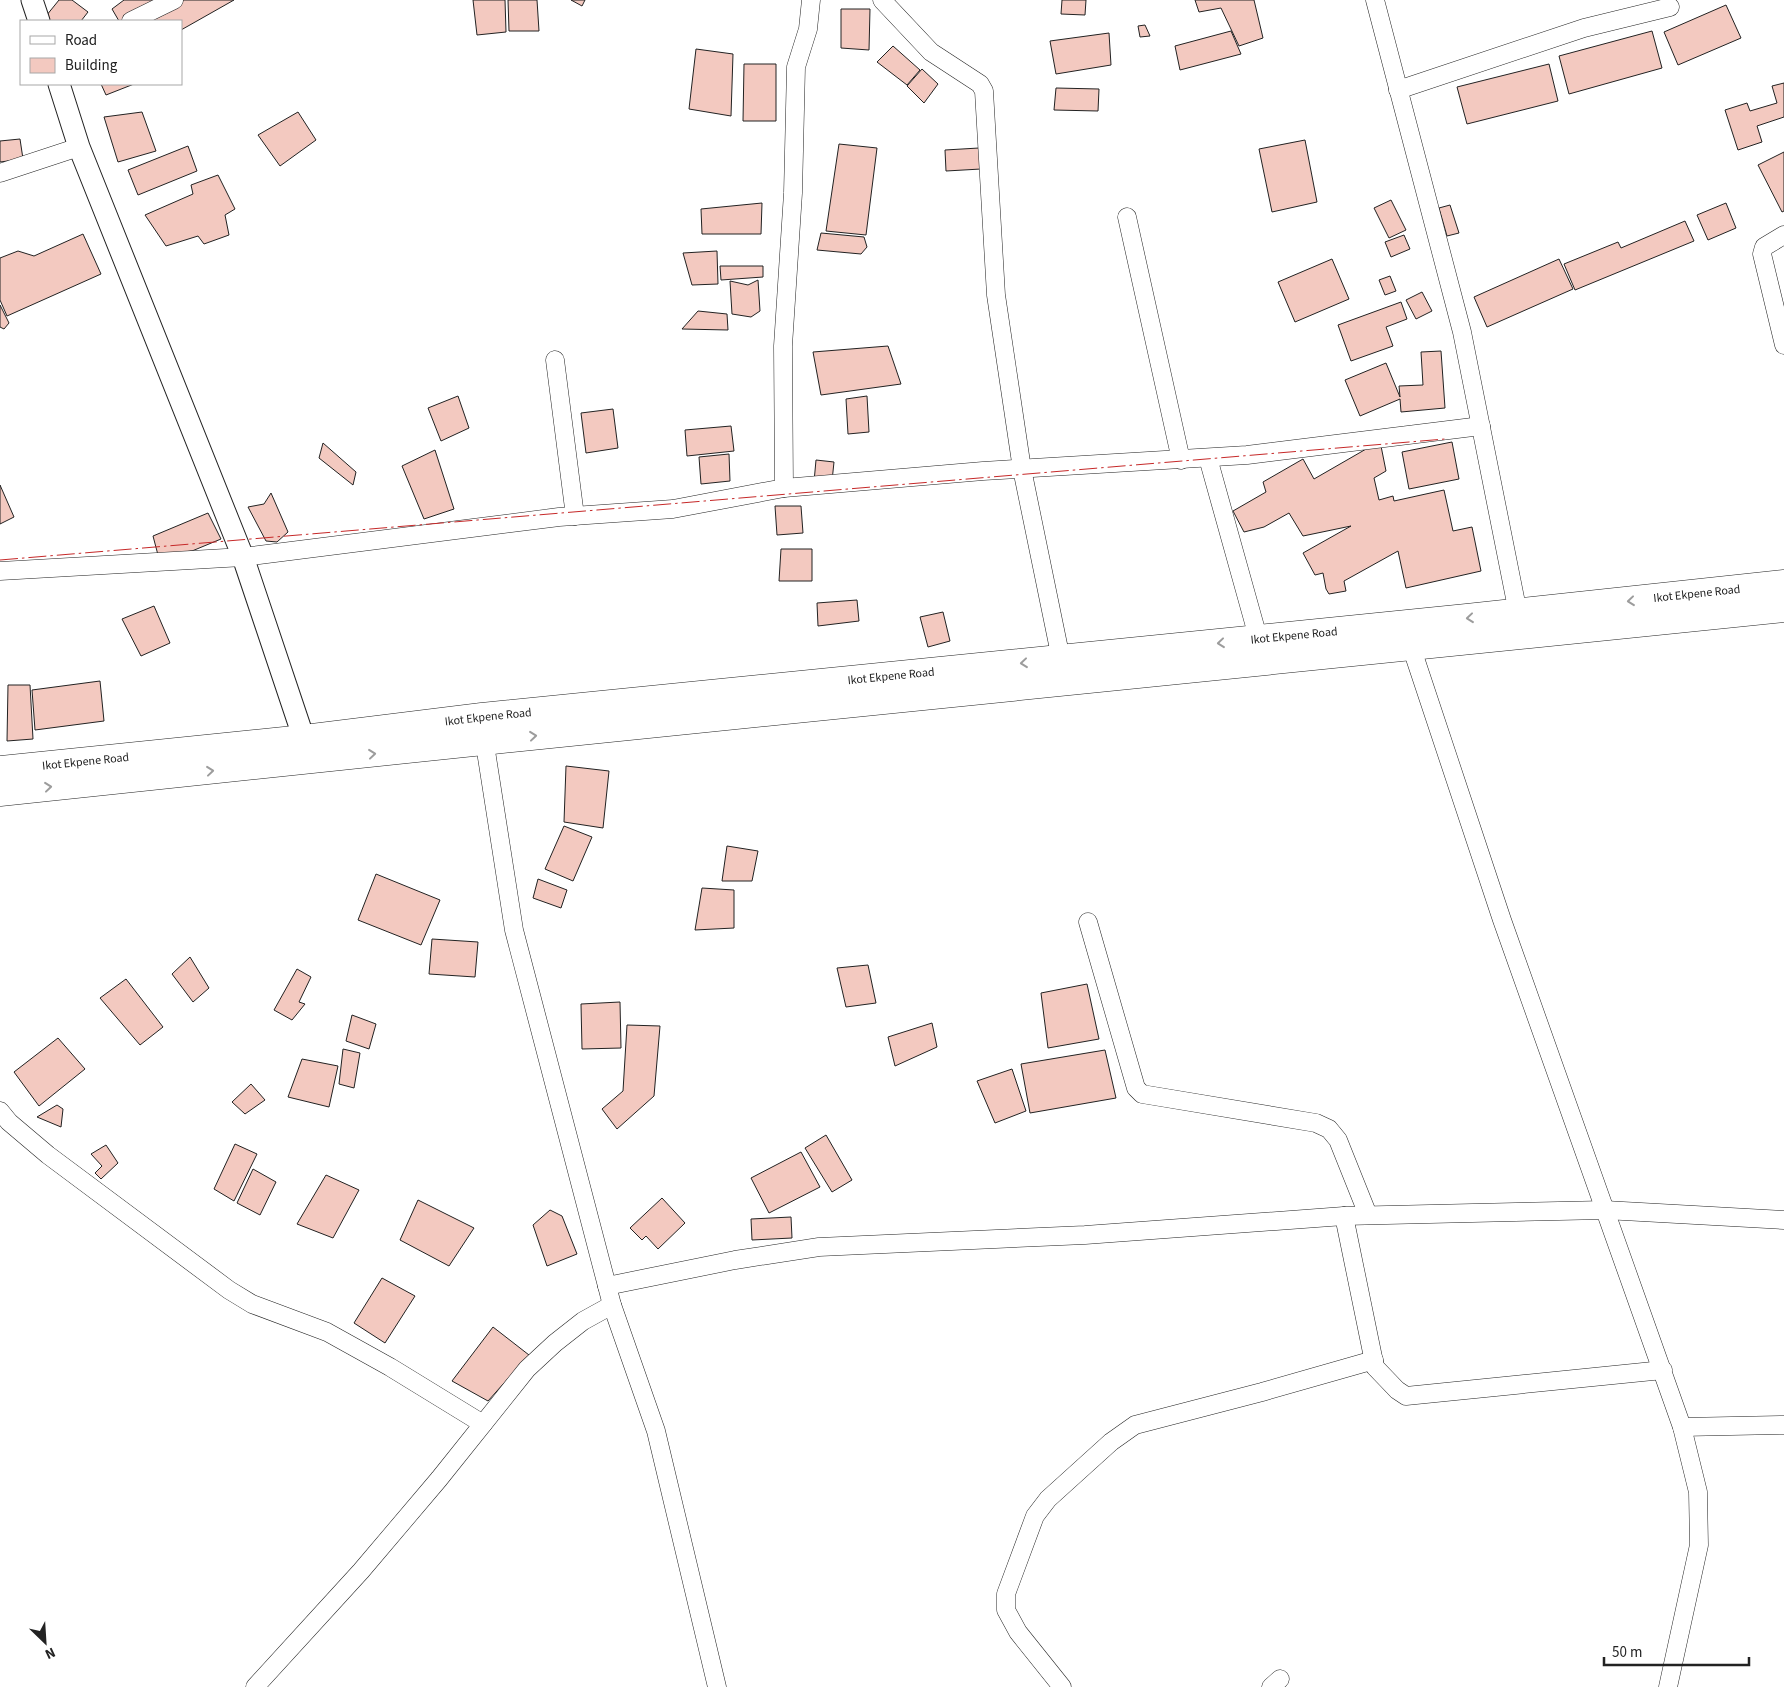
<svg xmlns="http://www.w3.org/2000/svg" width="1784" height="1687" viewBox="0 0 1784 1687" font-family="'Source Sans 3',sans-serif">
  <rect width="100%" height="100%" fill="#fff"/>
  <g fill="#f3c9c0" stroke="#222">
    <path d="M59,0H72L88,12L81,21H42Z"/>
    <path d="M124,0H155L122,21H119L112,9Z"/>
    <path d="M164,0H234L181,30V21H154L147,10Z"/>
    <path d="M473,0H505L506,32L477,35Z"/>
    <path d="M508,0H537L539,31H509Z"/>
    <path d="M571,0H585L582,6Z"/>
    <path d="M1062,0H1086L1085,15L1061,14Z"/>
    <path d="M1195,0H1254L1263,38L1239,46L1221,8L1199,12Z"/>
    <path d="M1726,5L1741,38L1678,65L1664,32Z"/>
    <path d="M841,9H870L869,50L841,48Z"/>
    <path d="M1145,25L1150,36L1140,37L1138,26Z"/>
    <path d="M1231,31L1241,54L1180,70L1175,46Z"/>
    <path d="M1652,31L1662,68L1569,94L1559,56Z"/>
    <path d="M1109,33L1111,65L1056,74L1050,41Z"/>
    <path d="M893,46L920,70L907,85L877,62Z"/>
    <path d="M696,49L733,54L731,116L689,109Z"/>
    <path d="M744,64H776V121H743Z"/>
    <path d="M1549,64L1558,101L1467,124L1457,87Z"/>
    <path d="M922,69L938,84L924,103L907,86Z"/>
    <path d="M1784,83V117L1757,126L1762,142L1738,150L1725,110L1747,103L1750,111L1777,103L1772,86Z"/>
    <path d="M101,84H134L106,95Z"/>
    <path d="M1056,88L1099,89L1098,111L1054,110Z"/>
    <path d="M142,112L156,151L118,162L104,117Z"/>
    <path d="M298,112L316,140L280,166L258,135Z"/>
    <path d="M20,139L23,159L0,162V141Z"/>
    <path d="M1305,140L1317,202L1272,212L1259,149Z"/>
    <path d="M839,144L877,148L866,235L826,231Z"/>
    <path d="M188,146L197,171L138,195L128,170Z"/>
    <path d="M979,148L981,169L946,171L945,150Z"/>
    <path d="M1784,152V211L1782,212L1758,165Z"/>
    <path d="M218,175L235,209L225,215L229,235L204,244L198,236L166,246L145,215L193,194L191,185Z"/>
    <path d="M1391,200L1406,230L1389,238L1374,208Z"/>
    <path d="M762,203L761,234H702L701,209Z"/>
    <path d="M1726,203L1736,228L1708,240L1697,215Z"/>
    <path d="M1450,205L1459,233L1447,236L1439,208Z"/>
    <path d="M1685,221L1694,241L1575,290L1564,264L1618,242L1621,248Z"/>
    <path d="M821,233L864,237L867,247L861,254L817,250Z"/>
    <path d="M83,234L101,274L7,316L0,300V258L18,251L34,256Z"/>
    <path d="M1404,235L1410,249L1391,257L1385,242Z"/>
    <path d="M717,251L718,284L692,285L683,253Z"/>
    <path d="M1332,259L1349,299L1295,322L1278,282Z"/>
    <path d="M1559,259L1573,289L1487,327L1474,297Z"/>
    <path d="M720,266H763V277L721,280Z"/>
    <path d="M1390,276L1396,291L1385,295L1379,280Z"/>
    <path d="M758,280L760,311L751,317L732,314L730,281L748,285Z"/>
    <path d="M1422,292L1432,311L1416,319L1406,300Z"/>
    <path d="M1401,302L1407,319L1386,327L1393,346L1351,361L1338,325Z"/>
    <path d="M0,305L9,323L4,329L0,327Z"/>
    <path d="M698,311L727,314L728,330L682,329Z"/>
    <path d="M888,346L901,384L821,395L813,352Z"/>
    <path d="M1441,351L1445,408L1401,412L1400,399L1360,416L1345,380L1386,363L1400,397L1399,386L1423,385L1421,352Z"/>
    <path d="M458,396L469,428L441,441L428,408Z"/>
    <path d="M867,396L869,432L848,434L846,399Z"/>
    <path d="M613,409L618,448L586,453L581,413Z"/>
    <path d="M731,426L734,451L687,456L685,430Z"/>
    <path d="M1380,441L1386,471L1374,478L1379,500L1393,496L1394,501L1444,490L1453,531L1472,527L1481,571L1406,588L1398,551L1344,581L1346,591L1329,594L1326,589L1323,573L1315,575L1303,553L1351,526L1303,536L1289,513L1264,527L1244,532L1233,511L1266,492L1263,482L1303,459L1314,479Z"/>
    <path d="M1452,442L1459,479L1409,489L1402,452Z"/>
    <path d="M323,443L356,472L353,485L319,458Z"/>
    <path d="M435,450L454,509L424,519L402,466Z"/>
    <path d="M729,454L730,481L701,484L699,457Z"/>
    <path d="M816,460L834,462L832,481L814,482Z"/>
    <path d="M0,485L14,517L0,524Z"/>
    <path d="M271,493L288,532L277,542L266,541L248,507L264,504Z"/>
    <path d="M775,506H801L803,533L777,535Z"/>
    <path d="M208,513L221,539L192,551L158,555L153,536Z"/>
    <path d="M781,549H812V581H779Z"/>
    <path d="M857,600L859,621L818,626L817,603Z"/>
    <path d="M154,606L170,643L141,656L122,619Z"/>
    <path d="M943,612L950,641L928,647L920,617Z"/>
    <path d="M100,681L104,721L35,730L32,690Z"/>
    <path d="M8,685H30L33,739L7,741Z"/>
    <path d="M566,766L609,771L603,828L564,822Z"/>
    <path d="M564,826L592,837L573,881L545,869Z"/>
    <path d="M727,846L758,851L752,881H722Z"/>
    <path d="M376,874L440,900L421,945L358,920Z"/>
    <path d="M538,879L567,890L561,908L533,898Z"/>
    <path d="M702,888L734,890V928L695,930Z"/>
    <path d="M432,939L478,942L475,977L429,974Z"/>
    <path d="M190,957L209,988L193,1002L172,974Z"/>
    <path d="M868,965L876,1003L846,1007L837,968Z"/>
    <path d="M297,969L311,977L299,1002L305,1004L292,1020L274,1010Z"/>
    <path d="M126,979L163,1027L140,1045L100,998Z"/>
    <path d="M1087,984L1099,1039L1048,1048L1041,993Z"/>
    <path d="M620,1002L621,1048L582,1049L581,1004Z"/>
    <path d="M352,1015L376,1024L369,1049L346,1041Z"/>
    <path d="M932,1023L937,1047L895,1066L888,1037Z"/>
    <path d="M627,1025L660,1026L654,1096L617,1129L602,1109L623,1091Z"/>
    <path d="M58,1038L85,1069L39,1106L14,1072Z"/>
    <path d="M343,1049L360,1053L354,1088L339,1084Z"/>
    <path d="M1105,1050L1116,1098L1030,1113L1021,1064Z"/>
    <path d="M302,1059L338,1066L329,1107L288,1097Z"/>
    <path d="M1012,1069L1026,1111L995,1123L977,1081Z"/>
    <path d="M251,1084L265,1100L245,1114L232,1102Z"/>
    <path d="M57,1105L63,1109L61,1127L37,1117Z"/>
    <path d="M826,1135L852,1180L832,1192L805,1148Z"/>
    <path d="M235,1144L257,1154L234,1201L214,1189Z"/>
    <path d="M106,1145L118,1163L101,1179L95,1173L102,1166L91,1154Z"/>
    <path d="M801,1152L820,1187L769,1213L751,1178Z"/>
    <path d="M253,1169L276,1182L260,1215L237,1203Z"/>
    <path d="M326,1175L359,1190L333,1238L297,1224Z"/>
    <path d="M662,1198L685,1223L658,1249L646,1236L642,1240L630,1228Z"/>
    <path d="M418,1200L474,1228L449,1266L400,1240Z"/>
    <path d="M550,1210L562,1216L577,1254L547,1266L533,1225Z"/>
    <path d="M791,1217L792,1238L752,1240L751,1219Z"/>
    <path d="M382,1278L415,1296L385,1343L354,1323Z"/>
    <path d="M493,1327L529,1355L488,1401L452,1381Z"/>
  </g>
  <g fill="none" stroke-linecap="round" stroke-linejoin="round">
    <g stroke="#222" stroke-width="19">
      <g id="minor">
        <path d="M882,0L931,52L980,84L984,91L996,295L1022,469L1061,659"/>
        <path d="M1375,0L1462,332L1518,613"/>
        <path d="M131,21L174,0"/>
        <path d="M1398,90L1584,28L1670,7"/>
        <path d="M0,173L79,147"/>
        <path d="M1127,217L1181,460"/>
        <path d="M1784,235L1764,247L1762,254L1784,345"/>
        <path d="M555,360L575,516"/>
        <path d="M1208,458L1261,648"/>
        <path d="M784,488L783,346L793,193L796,67L808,29L811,0"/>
        <path d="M0,571L243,557L559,517L673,509L784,488L983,471L1247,455L1481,426"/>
        <path d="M1408,637L1502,920L1682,1427L1698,1492L1699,1545L1668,1687"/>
        <path d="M483,732L514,930L612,1305L656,1431L717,1687"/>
        <path d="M1088,922L1136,1088L1142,1094L1316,1123L1329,1129L1338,1140L1368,1215"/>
        <path d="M0,1111L9,1122L48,1155L229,1290L252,1304L327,1332L390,1367L483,1424"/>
        <path d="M1344,1216L1375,1367L1397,1390L1406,1396L1663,1370"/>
        <path d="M607,1286L735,1260L819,1247L1085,1235L1344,1216L1605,1210L1784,1220"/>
        <path d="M1682,1427L1784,1425"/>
        <path d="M255,1687L361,1571L439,1479L527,1369L555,1343L583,1321L612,1305"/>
        <path d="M1062,1687L1018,1632L1006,1610V1594L1035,1516L1048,1499L1111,1442L1135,1425L1262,1392L1374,1360"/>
        <path d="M1271,1687L1280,1679"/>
      </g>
    </g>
    <g stroke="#222" stroke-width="23">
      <g id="tertiary">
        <path d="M32,0L39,21"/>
        <path d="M59,84L79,147L243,557L304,739"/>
      </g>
    </g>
    <g stroke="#222" stroke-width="29">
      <g id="trunk">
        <path id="s1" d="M0,770L304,739L482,717L1467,618L1784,584"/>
        <path d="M0,792L483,741L1784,608"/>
      </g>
    </g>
    <use href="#minor" stroke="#fff" stroke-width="18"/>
    <use href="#tertiary" stroke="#fff" stroke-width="21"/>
    <use href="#trunk" stroke="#fff" stroke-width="28"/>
    <path stroke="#c62828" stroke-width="1" stroke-dasharray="18 4 2.5 4" stroke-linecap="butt" d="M0,560L1445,439"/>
  </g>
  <defs><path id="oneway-chevron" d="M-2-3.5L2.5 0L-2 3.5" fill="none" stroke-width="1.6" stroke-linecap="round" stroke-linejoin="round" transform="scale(1.25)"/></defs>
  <g stroke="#9c9c9c">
    <use href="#oneway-chevron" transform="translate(1631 601) rotate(174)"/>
    <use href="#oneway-chevron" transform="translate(1470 618) rotate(174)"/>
    <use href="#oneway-chevron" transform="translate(1221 643) rotate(174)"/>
    <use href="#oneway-chevron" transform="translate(1024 663) rotate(174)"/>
    <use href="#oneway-chevron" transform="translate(533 736) rotate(-6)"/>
    <use href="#oneway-chevron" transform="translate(372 754) rotate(-6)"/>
    <use href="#oneway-chevron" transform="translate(210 771) rotate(-6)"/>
    <use href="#oneway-chevron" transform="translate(48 787) rotate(-6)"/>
  </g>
  <g text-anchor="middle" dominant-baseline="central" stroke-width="4" stroke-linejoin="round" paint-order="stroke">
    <g font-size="12" fill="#222" stroke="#fff">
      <text stroke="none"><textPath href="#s1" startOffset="1706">Ikot Ekpene Road</textPath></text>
      <text stroke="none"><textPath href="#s1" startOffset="1301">Ikot Ekpene Road</textPath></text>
      <text stroke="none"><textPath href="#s1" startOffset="896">Ikot Ekpene Road</textPath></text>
      <text stroke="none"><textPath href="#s1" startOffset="491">Ikot Ekpene Road</textPath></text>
      <text stroke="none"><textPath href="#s1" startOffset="86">Ikot Ekpene Road</textPath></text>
    </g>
  </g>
  <rect x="20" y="20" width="162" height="65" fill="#ffffff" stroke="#a7a7a7"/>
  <rect x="30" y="36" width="25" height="8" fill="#ffffff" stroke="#a7a7a7"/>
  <text x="65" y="45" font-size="15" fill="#222222">Road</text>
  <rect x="30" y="58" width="25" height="15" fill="#f3c9c0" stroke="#a7a7a7"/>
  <text x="65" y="70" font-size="15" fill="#222222">Building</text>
  <g transform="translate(45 1642) rotate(155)" stroke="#ffffff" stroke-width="4" paint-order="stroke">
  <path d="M0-4L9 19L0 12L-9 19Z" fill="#222222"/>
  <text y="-8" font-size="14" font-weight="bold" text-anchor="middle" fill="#222222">N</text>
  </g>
  <path d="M1604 1657v8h145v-8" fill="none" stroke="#222222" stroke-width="2.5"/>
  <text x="1612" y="1657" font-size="15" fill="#222222" stroke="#ffffff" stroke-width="4" paint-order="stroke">50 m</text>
</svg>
